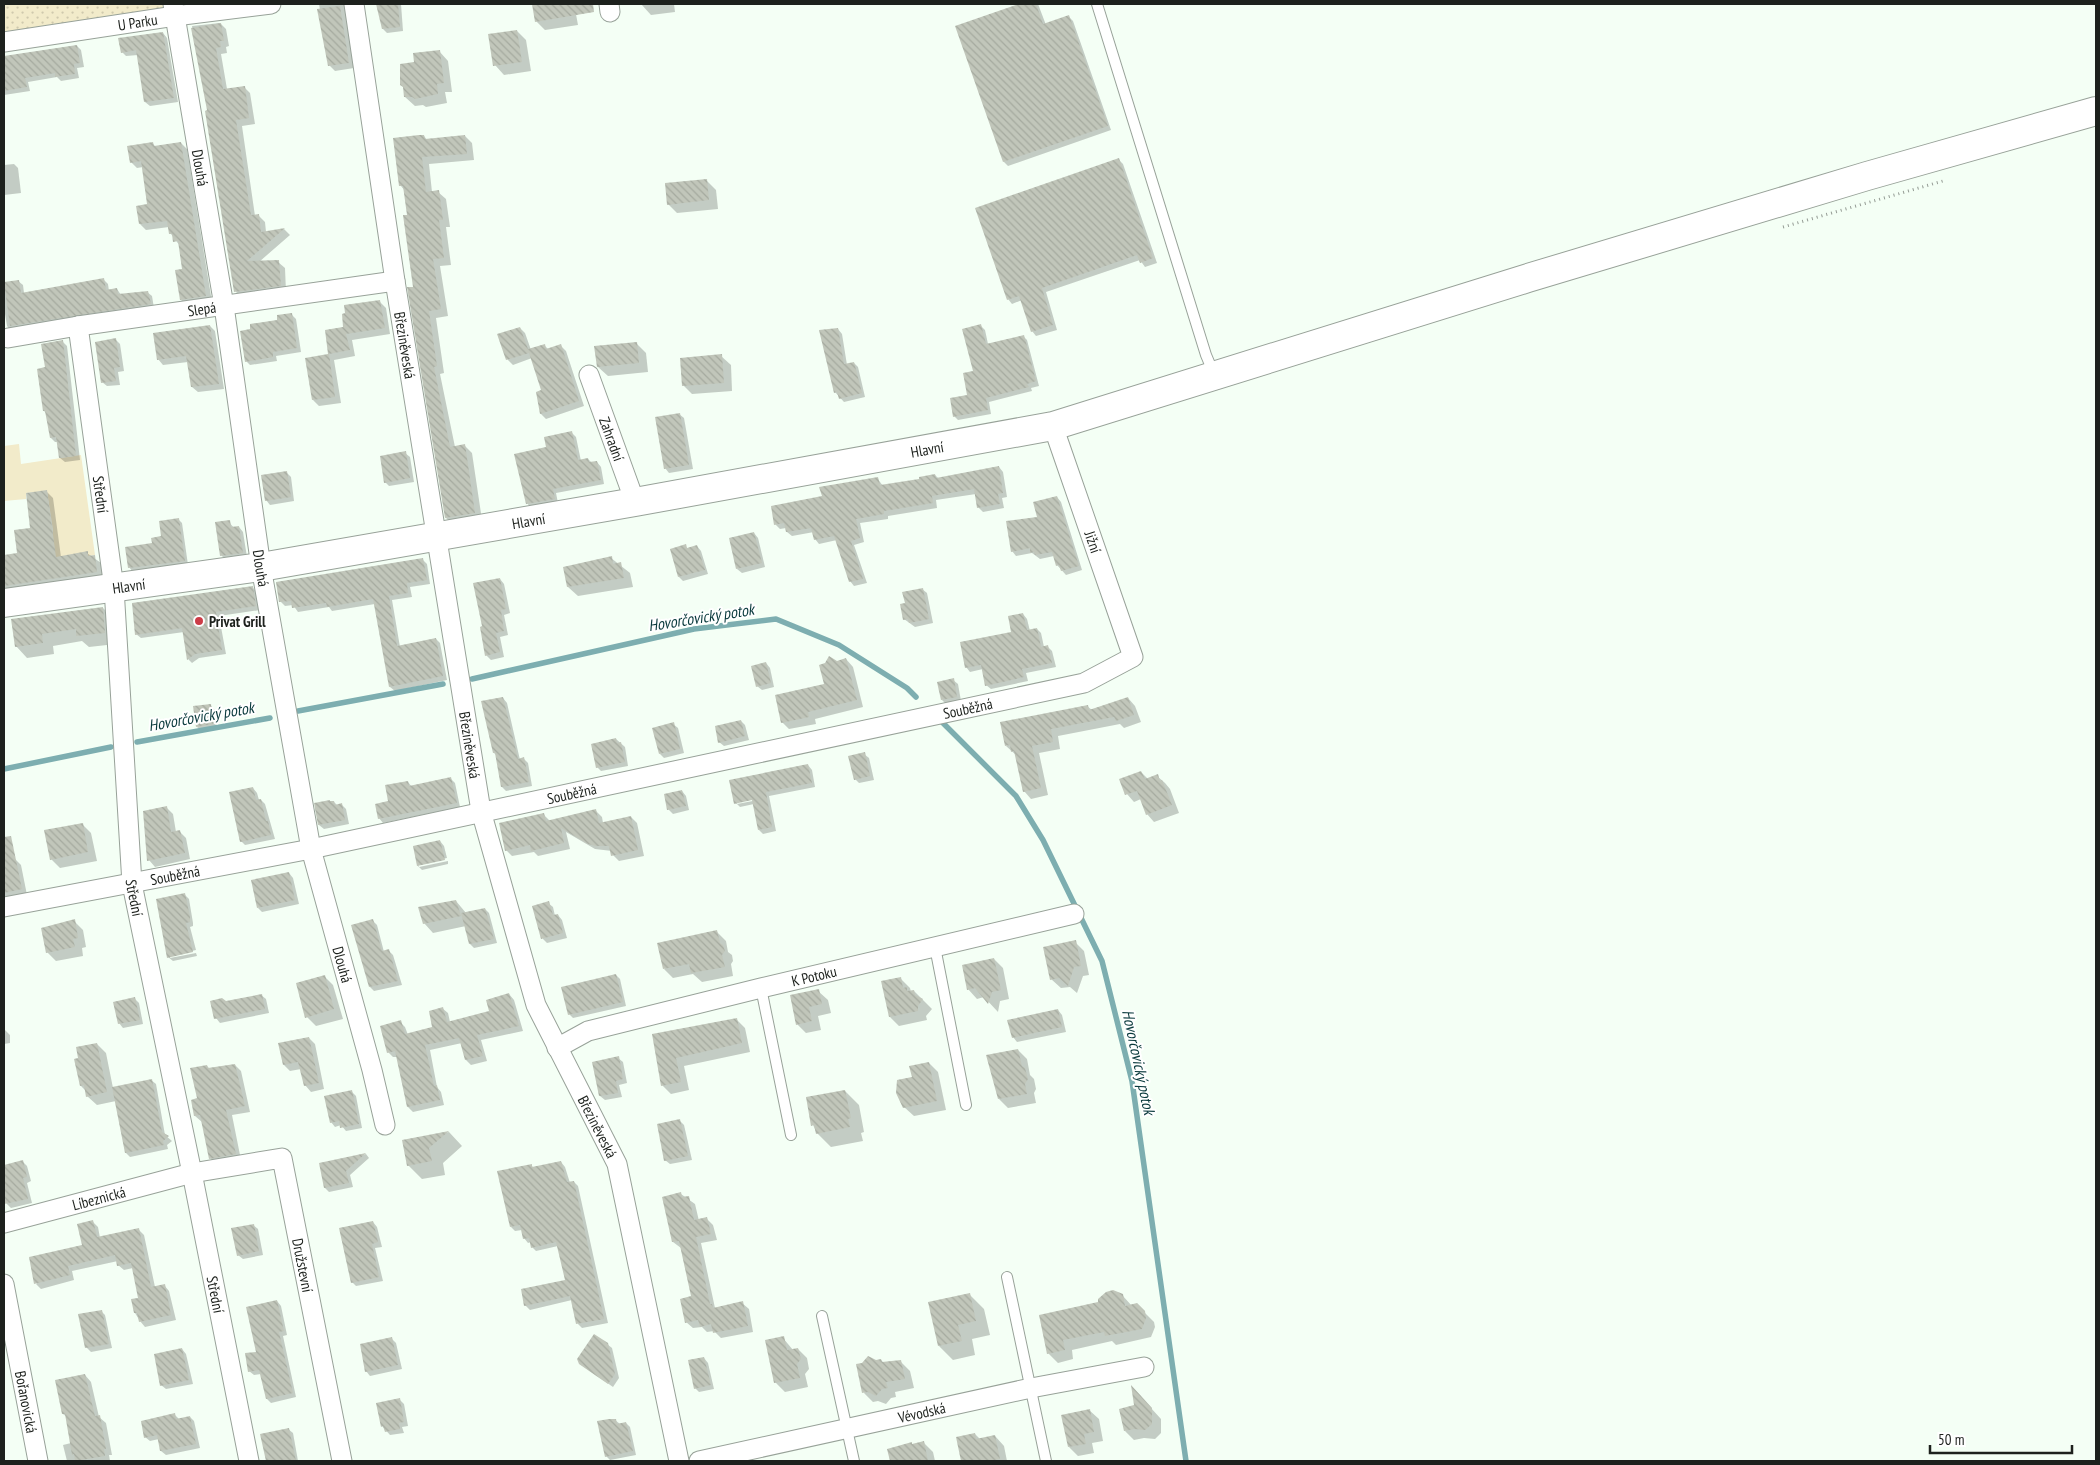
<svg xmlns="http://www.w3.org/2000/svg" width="2100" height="1465" viewBox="0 0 2100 1465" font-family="'PT Sans Narrow',sans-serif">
  <defs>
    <pattern id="park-dots" width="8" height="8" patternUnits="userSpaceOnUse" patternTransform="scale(1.25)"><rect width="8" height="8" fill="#f2ebca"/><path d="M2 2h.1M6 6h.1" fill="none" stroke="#cfc9ad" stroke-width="1.8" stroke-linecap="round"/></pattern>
    <pattern id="building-back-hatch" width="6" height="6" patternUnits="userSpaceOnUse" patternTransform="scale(1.25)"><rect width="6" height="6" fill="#c1c6ba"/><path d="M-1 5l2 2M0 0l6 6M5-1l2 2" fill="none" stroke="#a5aa9f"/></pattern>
  </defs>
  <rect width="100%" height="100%" fill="#f4fff5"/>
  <path fill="url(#park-dots)" d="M4,4H163V8L4,32Z"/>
  <path fill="#f2ebca" d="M19,444L21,464L81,455L95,555L88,556V552L57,561L56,557H51L53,530L47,491L26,493V499L4,501V446Z"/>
  <g fill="#0003" fill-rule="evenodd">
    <path d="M319,4H345L354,68L335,71L329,65Z"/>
    <path d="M377,4H401L403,31L387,33L383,29Z"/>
    <path d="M533,4H592V6L575,9L578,25L545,30L536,21Z"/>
    <path d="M641,4H674L675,12L651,15Z"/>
    <path d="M1022,4H1038L1046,25L1069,17L1073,21L1111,130L1008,166L1004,162L957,26Z"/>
    <path d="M220,23L226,29L229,46L226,47L227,53L221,54L227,89L244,87L250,93L255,124L242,126L255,216L258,215L265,222L266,232L284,229L290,235L259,262H278L285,268L286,292L242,298L236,292L206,112L208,111L192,26Z"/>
    <path d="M517,31L526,40L531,71L504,75L495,65Z"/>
    <path d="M163,33L167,38L178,102L150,106L145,102L138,55L126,56L122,52Z"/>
    <path d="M77,46L81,50L84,67L77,68L79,78L61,81L57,77L28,82L30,91L4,95V57Z"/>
    <path d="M439,51L448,61L452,92H445L447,103L426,107L423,105L415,106L405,97L416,63Z"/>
    <path d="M424,136L427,140L465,136L472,143L474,160L429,164L432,192H438L446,199L450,227H446L451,265L440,266L448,316L436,318L444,373L440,374L455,447L465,446L472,453L482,520L454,525L446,518L415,288L405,191L401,186Z"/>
    <path d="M181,143L187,149L212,302L187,306L181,300L183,270L180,246L171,234L169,227L146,230L140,224L148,205L143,167L137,168L131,162L153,144L156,147Z"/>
    <path d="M1119,160L1123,164L1157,263L1145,267L1140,260L1046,292L1057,330L1036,336L1032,331L1022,300L1012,304L1008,299Z"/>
    <path d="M14,164L18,168L21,193L4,195V165Z"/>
    <path d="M707,181L716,190L718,209L677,213L668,204Z"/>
    <path d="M104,280L108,284L109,291L117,289L121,295L147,292L152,296L154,308L11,331L7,326L4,308V283L18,281L23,285L24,293Z"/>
    <path d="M380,302L386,308L390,334L352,340L355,356L334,360L341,403L319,406L313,400L307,359L329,355L326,331L345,328L347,314Z"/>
    <path d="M291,314L296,319L301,352L276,356L277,361L250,365L246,361L279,321Z"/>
    <path d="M980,325L985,330L988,344L1023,336L1027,340L1039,386L1031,388L1032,391L989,402L991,414L958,420L954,416L968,396L975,372Z"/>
    <path d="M210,326L215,331L224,389L198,392L192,387L188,362L163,365L158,359Z"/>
    <path d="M520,328L525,333L531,350L544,345L548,349L560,345L566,351L584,406L546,419L541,414L537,393L542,391L532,358L513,365L507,359Z"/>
    <path d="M838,329L842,334L847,365L854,363L858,367L865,397L844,402L835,392Z"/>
    <path d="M116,340L120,344L124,371L118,372L120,385L107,386L102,382Z"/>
    <path d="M62,341L67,346L80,460L65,462L60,458L58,442H55L51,438L47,414L44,411L47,368Z"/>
    <path d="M636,343L646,353L648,372L608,376L598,367L596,347Z"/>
    <path d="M721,356L731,365L732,391L692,394L683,385Z"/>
    <path d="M679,414L684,418L693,469L669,473L665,468Z"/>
    <path d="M572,433L576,437L581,461L588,459L592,463L597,462L601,467L604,484L556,493L558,503L531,508L527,503L547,448Z"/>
    <path d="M405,453L410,457L414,482L389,486L385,482Z"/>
    <path d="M999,467L1003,472L1007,497L1002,498L1004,508L983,512L978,507L976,494L936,500L937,508L888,516V519L860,523L864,542L854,545L867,583L854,586L850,581L837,540L819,544L815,539L814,532L792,536L787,532L786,528L780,529L775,524L824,497L877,478L883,486L921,480L935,475L939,479Z"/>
    <path d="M286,472L291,477L294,501L270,505L266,500Z"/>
    <path d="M47,492L53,498L61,557L87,553L101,563L103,578L4,593V556L18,554Z"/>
    <path d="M1057,497L1061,502L1082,570L1066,575L1057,565L1054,556L1040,559L1032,553L1016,556L1012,551Z"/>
    <path d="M178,519L182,523L188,565L133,572L129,567Z"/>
    <path d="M229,522L234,528L239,527L243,532L247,557L226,560L221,555Z"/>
    <path d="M754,533L758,538L765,567L742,573L737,569Z"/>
    <path d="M685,546L688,549L697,546L701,551L708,574L683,581L679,577L671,550Z"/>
    <path d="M611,558L630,573L633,587L578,596L568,587L565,568Z"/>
    <path d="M422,559L427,564L430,584L410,587L412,597L392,600L400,647L436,639L440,643L447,680L395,691L390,687L375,604L332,611L329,607L298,612L293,605L285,606L281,602L278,583Z"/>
    <path d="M500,579L504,584L510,613L504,615L508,635L500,637L504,657L491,660L486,655L484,627Z"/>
    <path d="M253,588L257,592L260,610L219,616L226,654L199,658L192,663L188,659L184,632L141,638L136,634Z"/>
    <path d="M922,589L927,593L933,623L915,627L904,619L906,604Z"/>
    <path d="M103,608L114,619L116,644L89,647L82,641L53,646L54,654L27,658L16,646L12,620Z"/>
    <path d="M1023,614L1027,619L1030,631L1037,629L1041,633L1044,647H1048L1052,651L1056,667L1026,673L1028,681L991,689L986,685L983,669L970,672L966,667L1012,633Z"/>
    <path d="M846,659L853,667L863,707L815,719L816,724L789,729L782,722L826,685L837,662Z"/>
    <path d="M766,663L770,668L774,687L762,690L757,686Z"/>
    <path d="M953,680L958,684L961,701L946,704L942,700Z"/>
    <path d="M503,698L507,703L520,760L524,759L528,763L532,786L506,791L502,787L496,755L494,753Z"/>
    <path d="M1128,698L1135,706L1141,722L1124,728L1120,724L1058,736L1060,749L1039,753L1048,795L1031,799L1024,791L1016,755L1006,746L1087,706L1092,710Z"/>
    <path d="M210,705L215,710L217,728L202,731L197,727Z"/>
    <path d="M741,721L745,725L749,740L724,746L719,742Z"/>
    <path d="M673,724L678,728L684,753L664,758L660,754Z"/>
    <path d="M616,739L625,747L628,766L601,771L597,767Z"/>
    <path d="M864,754L869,758L874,780L859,783L855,779Z"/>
    <path d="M808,765L812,770L815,787L769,796L776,831L763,834L759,830L754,804L740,807L736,803L731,781ZM758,797V800L737,804V802Z"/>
    <path d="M1141,772L1148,779L1157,776L1165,783L1170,789L1179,813L1154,822L1147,814L1141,799L1134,802L1127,794Z"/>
    <path d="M451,779L455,783L460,807L383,823L379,818L408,782L412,787Z"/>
    <path d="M253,788L257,793L259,800H261L265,804L275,839L245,845L241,841Z"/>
    <path d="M682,791L686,796L689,810L673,814L668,809Z"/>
    <path d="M334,802L338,806L342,805L346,809L349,824L324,829L319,825L316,804Z"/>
    <path d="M166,807L173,814L176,832H180L186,838L190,859L155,867L149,860Z"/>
    <path d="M596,811L602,817L603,823L631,817L637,823L644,856L619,861L613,855L612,851L595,849L566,832L570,849L538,856L534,852L512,856L506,850L544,815L550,821Z"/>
    <path d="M82,824L91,833L97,861L60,868L51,859Z"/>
    <path d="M440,841L444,846L447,858L419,864V867L448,861V864L422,870L418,866Z"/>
    <path d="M15,859L21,865L27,895L4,899V861Z"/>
    <path d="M289,873L293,878L299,904L262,912L258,908Z"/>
    <path d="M185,895L189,899L193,923V926L190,927L196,950L170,956V958L196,953L197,956L173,961L168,957Z"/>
    <path d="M456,901L466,913L485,909L489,913L497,943L474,948L470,944L466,926L433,933L424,923Z"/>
    <path d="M548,903L553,907L555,916L558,915L562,920L567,938L547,943L543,939L534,906Z"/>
    <path d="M74,921L83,930L86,947L82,948L83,956L56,961L47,952Z"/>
    <path d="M373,921L377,925L384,952L388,950L393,955L402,985L374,991L370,987Z"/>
    <path d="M717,932L726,941L728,952L732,955L733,961L731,964L733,976L702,982L693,974L673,978L664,969Z"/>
    <path d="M1075,942L1084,951L1089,975L1083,976L1077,993L1070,987L1061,988L1051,979Z"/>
    <path d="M994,959L1003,968L1009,999L1000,1001L998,1012L984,997L977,999L968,989Z"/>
    <path d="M616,975L620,979L626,1006L573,1018L569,1014Z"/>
    <path d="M324,976L333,985L343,1019L316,1026L307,1017Z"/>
    <path d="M901,979L910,988L911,992L914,991L932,1009L926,1016L927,1020L899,1026L890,1017Z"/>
    <path d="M818,991L828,1000L831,1013L818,1016L821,1030L806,1033L797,1024Z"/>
    <path d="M509,994L514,1000L523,1031L481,1040L487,1061L471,1065L466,1060L462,1043L430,1050L437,1087L441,1092L444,1105L413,1112L408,1107L398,1057H393L388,1052L400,1022L405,1027L408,1035L434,1028L442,1008L448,1013L450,1022L490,1012Z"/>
    <path d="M261,995L266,999L269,1013L220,1023L216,1018L226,1002Z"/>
    <path d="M135,999L139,1003L143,1024L123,1028L119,1023Z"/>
    <path d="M1058,1010L1062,1015L1066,1032L1017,1042L1013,1037Z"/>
    <path d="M736,1019L745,1028L750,1052L684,1066L689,1090L671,1094L662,1085L653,1035Z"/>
    <path d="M4,1025L5,1030L10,1035V1043L4,1044Z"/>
    <path d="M309,1038L315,1044L324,1089L311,1092L305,1085L301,1069L290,1071L284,1065Z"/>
    <path d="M97,1044L106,1053L113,1088L151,1080L156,1084L165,1135L172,1141L167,1145L168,1149L130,1157L126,1153L116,1101L97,1105L87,1096L86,1091L81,1086L76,1060Z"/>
    <path d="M1018,1050L1027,1059L1030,1075L1034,1079L1036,1089L1034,1093L1036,1103L1008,1108L999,1099Z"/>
    <path d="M618,1058L623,1062L627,1083L619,1085L622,1097L605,1100L600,1096L594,1063Z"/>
    <path d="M929,1063L938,1072L946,1110L914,1116L904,1107Z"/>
    <path d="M235,1065L241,1071L250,1112L232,1115L241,1160L216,1164L210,1158L202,1122L195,1116L192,1101L198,1099L207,1066L210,1069Z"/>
    <path d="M845,1091L859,1105L864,1132L861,1133L863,1141L831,1147L817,1133L813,1125Z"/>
    <path d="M352,1092L356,1096L362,1128L346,1131L341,1125L335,1127L331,1122Z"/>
    <path d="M680,1121L684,1125L692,1160L670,1164L665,1160Z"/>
    <path d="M449,1132L462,1146L443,1163L445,1175L422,1179L408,1165L403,1141Z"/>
    <path d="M366,1154L369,1158L350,1175L353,1187L329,1192L325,1188L320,1164Z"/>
    <path d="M23,1162L27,1166L31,1181L27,1183L32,1203L11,1208L6,1203L4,1192V1166Z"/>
    <path d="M561,1162L565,1167L570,1183L574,1182L578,1186L608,1323L582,1328L578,1324L572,1300L530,1310L525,1305L566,1281L558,1246L536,1251L532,1247L531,1242L528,1243L524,1238L522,1230L515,1231L511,1227L531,1165L534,1168Z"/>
    <path d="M681,1194L695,1204L699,1221L707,1219L713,1225L717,1240L701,1243L715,1308L742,1303L749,1309L753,1332L721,1338L714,1331L707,1332L702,1327L693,1328L686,1322L692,1297L681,1248L673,1242L663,1198Z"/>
    <path d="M93,1222L98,1227L100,1238L139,1230L144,1235L155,1287L164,1285L169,1291L176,1320L145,1327L140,1321L135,1313L139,1299L133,1268L124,1270L118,1265V1261L72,1271L74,1280L41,1289L36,1284L83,1246Z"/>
    <path d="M373,1222L377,1227L382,1247L375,1248L383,1281L356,1286L352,1282Z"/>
    <path d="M253,1225L258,1229L263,1255L243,1259L238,1255Z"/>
    <path d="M970,1295L984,1309L990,1335L972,1339L975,1355L953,1360L939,1346Z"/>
    <path d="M1122,1295L1132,1306L1137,1305L1154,1322L1155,1327L1151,1337L1116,1345L1112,1341L1072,1350L1073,1359L1058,1363L1048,1353L1100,1303Z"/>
    <path d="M277,1301L281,1306L287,1335L283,1336L296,1397L271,1403L267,1399L261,1374L254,1375L249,1371Z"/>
    <path d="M101,1311L105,1315L112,1348L91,1352L86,1347Z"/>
    <path d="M783,1338L793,1350L798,1349L807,1358L809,1369L805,1374L808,1387L785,1392L776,1383L767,1341Z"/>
    <path d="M392,1339L396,1343L402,1369L370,1376L366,1371Z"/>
    <path d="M607,1344L612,1348L619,1378L613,1387L580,1364Z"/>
    <path d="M182,1349L186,1354L193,1384L166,1389L161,1385Z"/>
    <path d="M704,1358L708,1363L714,1389L699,1392L695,1388Z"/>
    <path d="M881,1360L884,1363L901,1362L910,1371L914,1388L895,1392L896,1397L891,1398L886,1404L878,1401L873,1402L864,1393L876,1361Z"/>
    <path d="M85,1375L91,1382L99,1417L106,1423L112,1455H109L110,1461H67L63,1445L71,1443L67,1417L63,1414Z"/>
    <path d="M1140,1396L1161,1419V1433L1155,1439L1144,1438L1134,1440L1125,1431Z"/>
    <path d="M399,1399L404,1404L408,1426L402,1427L404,1433L390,1435L382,1426Z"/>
    <path d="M1089,1410L1099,1419L1103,1441L1092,1443L1094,1453L1078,1456L1069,1447Z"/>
    <path d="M174,1414L179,1419L190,1417L194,1421L200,1448L166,1455L161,1451L159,1439L150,1441L145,1437Z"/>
    <path d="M615,1420L620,1424L626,1423L630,1427L636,1455L610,1460L606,1456Z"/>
    <path d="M288,1429L293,1433L298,1461H281L279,1454Z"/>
    <path d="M975,1434L980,1439L995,1436L1004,1446L1007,1461H963L958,1438Z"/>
    <path d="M911,1443L913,1445L924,1443L933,1452L935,1461H891L889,1450Z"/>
  </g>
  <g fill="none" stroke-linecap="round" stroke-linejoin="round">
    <g stroke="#7daeb0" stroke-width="5.5">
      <path d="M472,679L694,629L776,619L839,645L907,688L916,697"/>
      <path d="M298,711L443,684"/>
      <path d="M939,719L1016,796L1043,840L1102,961L1132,1081L1186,1461"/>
      <path d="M137,742L270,718"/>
      <path d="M4,769L111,747"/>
    </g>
  </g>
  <g fill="url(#building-back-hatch)">
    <path d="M376,4H398L400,27L382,29Z"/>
    <path d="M532,4H593L594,12L535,22Z"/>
    <path d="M1019,4H1036L1043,24L1069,15L1108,126L1003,162L955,26Z"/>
    <path d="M340,6L349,63L328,66L317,9Z"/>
    <path d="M221,23L224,41H220L221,47L216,48L223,89L245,86L249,118L236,120L251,215L259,214L261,232L285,228L247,261L279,260L281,286L234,292L205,111L207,110L191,28Z"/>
    <path d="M517,30L522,62L493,66L488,34Z"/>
    <path d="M163,32L174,98L144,102L136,50L121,53L118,38Z"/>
    <path d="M77,45L80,63L74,64L75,74L55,77V73L25,78L27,87L4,91V56Z"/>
    <path d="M440,50L444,83L437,84L438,94L415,99L412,97H404L403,87L400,85V64L414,62L413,53Z"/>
    <path d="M419,135H424L425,139L465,135L467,154L422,157L426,192L439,190L443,220H439L444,258L433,259L441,309L429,311L437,366L434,367L450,447L465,444L475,513L445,518L407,287H413L403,215H407L403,186H399L393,138Z"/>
    <path d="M153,142L154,146L181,142L206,296L180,300L175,270L182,269L178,241L173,242L172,234H169L167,221L139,224L136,206L147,204L141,161L130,163L127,146Z"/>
    <path d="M1119,158L1153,258L1140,263L1137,255L1042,288L1053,325L1031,332L1019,296L1007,300L975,208Z"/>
    <path d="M707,179L709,200L667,205L665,183Z"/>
    <path d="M104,278L106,290L117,288L118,294L148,291L151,304L10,326L4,282L19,280L21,293Z"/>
    <path d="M380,300L385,328L346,334L350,350L329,354L335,397L312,400L305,358L328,354L325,330L343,327L342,314L345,313L344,305Z"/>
    <path d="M292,313L297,348L273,352V357L245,362L240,331L250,329V324L277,320V315Z"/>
    <path d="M981,324L986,344L1024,335L1036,381L1027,384L1029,387L986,398L988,410L953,417L950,398L967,395L963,373L973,371L962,329Z"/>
    <path d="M210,325L219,384L191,387L186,356L157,360L153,333Z"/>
    <path d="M520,327L528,349L545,344L546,349L561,344L579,401L540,414L536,392L541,390L529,353L506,360L497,334Z"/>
    <path d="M838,328L844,364L854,362L862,393L839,399L837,392L834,393L819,330Z"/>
    <path d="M116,338L120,367L114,368L116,381L101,383L95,342Z"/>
    <path d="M63,340L76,456L59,458L56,437L50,438L45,411H43L37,369L45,367L41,344Z"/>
    <path d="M637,342L639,363L597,367L594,346Z"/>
    <path d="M722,354L724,383L682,386L680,358Z"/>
    <path d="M680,413L689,465L664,469L655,417Z"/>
    <path d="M572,431L578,460L588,458L589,462L597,461L601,480L553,489L555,499L526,504L514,454L546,447L544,437Z"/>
    <path d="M406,451L410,478L384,483L380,456Z"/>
    <path d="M999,466L1003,493L998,494L1000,504L977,508L974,489L932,496L933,503L884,511V514L856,519L860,538L851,541L863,579L849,582L834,536L814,540L811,528L786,532L784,523L774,525L771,506L822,496L819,487L878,477L880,485L919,479V477L935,474L936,478Z"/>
    <path d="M287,471L291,497L265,501L261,475Z"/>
    <path d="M47,490L56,557L88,551V556L95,555L97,572L4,586V555L17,553L14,530L30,528L26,493Z"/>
    <path d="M1057,496L1079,566L1061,571L1059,565L1056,566L1052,552L1035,555L1034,552L1030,553V548L1011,552L1006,521L1037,517L1033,502Z"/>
    <path d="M179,518L185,561L128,568L125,547L152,543L151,538L161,536L159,521Z"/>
    <path d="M230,520L231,527L239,526L243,553L220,556L215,522Z"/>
    <path d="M754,532L762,563L736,569L729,538Z"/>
    <path d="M686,544L687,548L697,545L705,570L678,577L670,549Z"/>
    <path d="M612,556L613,564L621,562L624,578L567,587L563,567Z"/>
    <path d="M423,558L427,580L407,583L408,593L389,596L397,646L436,638L443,676L389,687L373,599L327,607L326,603L292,608L291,601L279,602L276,582Z"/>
    <path d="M500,578L506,609L501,610L504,631L496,633L500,652L485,656L480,627L482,626L473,583Z"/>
    <path d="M253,586L256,606L216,612L222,650L195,654L187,660L182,628L135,635L132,603Z"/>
    <path d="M923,588L929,619L909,623L908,619L903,620L900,604L905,603L902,592Z"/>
    <path d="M103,607L105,633L76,636V629L42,634L43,643L15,647L11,619Z"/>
    <path d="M1023,613L1027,630L1037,628L1041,647L1048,645L1052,663L1022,669L1024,677L985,686L981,665L965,668L960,642L1011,632L1008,616Z"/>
    <path d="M829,656L837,661L846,658L857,700L808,712L809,717L781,723L775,695L824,684L819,665L825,663Z"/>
    <path d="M766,662L771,683L756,687L751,666Z"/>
    <path d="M954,678L957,697L941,700L937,682Z"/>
    <path d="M503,697L518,759L524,757L529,782L501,787L495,753H493L481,701Z"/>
    <path d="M1128,697L1134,715L1116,721L1114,717L1051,729L1053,742L1032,746L1041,788L1023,792L1014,751L1011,752L1010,745L1005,746L1000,722L1088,705L1089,710Z"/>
    <path d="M211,704L213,724L196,727L193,706Z"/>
    <path d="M741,720L745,736L718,743L715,726Z"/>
    <path d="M674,722L680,749L659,754L652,728Z"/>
    <path d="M616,738L617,743L621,742L625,762L596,768L591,744Z"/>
    <path d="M865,752L870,776L854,780L848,756Z"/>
    <path d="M808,764L812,783L766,792L772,827L758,830L752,800L734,804L729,780Z"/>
    <path d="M1141,771L1145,779L1158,774L1160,781L1162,780L1172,805L1146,815L1137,791L1125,795L1119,779Z"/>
    <path d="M451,777L457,803L378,819L375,804L388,801L385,785L408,781L409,786Z"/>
    <path d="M253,787L256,800L261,799L266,821H268L271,835L240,842L229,792Z"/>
    <path d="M682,790L686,806L667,810L664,794Z"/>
    <path d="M330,800V801H334L335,805L342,803L345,820L318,825L314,803Z"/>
    <path d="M167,806L171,832L180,830L185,853L147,861L143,811Z"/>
    <path d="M596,809L599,823L631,816L638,850L611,856L609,846H596L588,844L561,828L564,843L531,851L530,845L505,851L499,823L544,813L546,821Z"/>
    <path d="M83,823L88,852L50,860L44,830Z"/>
    <path d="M11,836L22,889L4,893V837Z"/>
    <path d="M440,840L445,860L417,866L413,846Z"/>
    <path d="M289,872L295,900L257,908L251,880Z"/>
    <path d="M185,893L190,917V922L186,923L193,952L167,958L156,899Z"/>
    <path d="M456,900L461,916L423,924L418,907Z"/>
    <path d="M549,901L553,915L558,914L563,933L541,939L532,906Z"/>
    <path d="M485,908L494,939L469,944L461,913Z"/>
    <path d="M75,919L78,938L73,939L75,947L46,953L41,928Z"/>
    <path d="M373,919L382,951L389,949L398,981L369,987L351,925Z"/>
    <path d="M717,930L720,943L723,945L725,951L722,955L725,967L691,973L689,964L663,969L657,943Z"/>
    <path d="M1076,940L1081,966L1074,967L1068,986L1059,978L1050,980L1043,947Z"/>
    <path d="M994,958L1001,990L992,992L988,1004L975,988L967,990L962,965Z"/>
    <path d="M616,974L623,1002L568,1015L561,987Z"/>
    <path d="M325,975L334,1009L305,1018L296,983Z"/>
    <path d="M901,977L903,988L907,987V991L914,990L915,995L923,999L918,1006V1011L889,1017L881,981Z"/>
    <path d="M819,989L822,1004L809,1007L812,1021L796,1025L790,995Z"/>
    <path d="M509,993L519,1026L477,1035L483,1056L465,1060L459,1038L425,1045L434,1086L437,1085L440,1100L407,1107L395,1051L387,1053L380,1026L401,1020L405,1034L432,1027L429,1011L443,1007L447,1022L489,1011L486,1000Z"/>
    <path d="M262,994L265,1009L214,1019L210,1001L222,998L226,1001Z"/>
    <path d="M135,997L140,1020L118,1024L113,1002Z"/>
    <path d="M1058,1009L1062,1027L1012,1038L1007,1020Z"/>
    <path d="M737,1018L742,1043L676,1058L681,1082L661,1086L652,1034Z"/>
    <path d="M309,1037L319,1083L304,1086L298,1062L283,1065L278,1043Z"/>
    <path d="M97,1043L107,1092L86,1097L84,1085L80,1086L74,1059L78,1058L76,1047Z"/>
    <path d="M1018,1049L1022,1066L1025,1068L1028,1079L1025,1084L1027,1094L998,1099L986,1055Z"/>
    <path d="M619,1056L623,1079L616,1081L618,1093L599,1096L592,1062Z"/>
    <path d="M929,1062L937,1101L903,1108L896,1093L897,1080L912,1077L909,1066Z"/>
    <path d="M235,1064L245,1106L226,1110L236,1154L209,1159L200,1115L194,1116L191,1100L197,1098L190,1068L207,1065L208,1068Z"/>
    <path d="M152,1079L162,1132L169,1136L163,1141L164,1145L125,1153L112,1087Z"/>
    <path d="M352,1090L359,1124L340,1128L339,1121L330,1123L324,1096Z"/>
    <path d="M845,1090L851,1118L848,1119L850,1127L816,1134L814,1125L811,1126L806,1097Z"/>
    <path d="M680,1119L688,1156L664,1161L657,1124Z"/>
    <path d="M449,1131L429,1148L432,1161L407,1166L402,1140Z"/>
    <path d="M366,1153L346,1171L349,1183L324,1188L319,1163Z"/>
    <path d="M23,1160L27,1177L23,1178L28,1199L4,1204V1165Z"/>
    <path d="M561,1161L567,1182L574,1181L604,1319L576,1324L570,1296L524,1306L521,1289L565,1280L556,1242L531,1248L529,1238L523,1239L520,1225L510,1227L497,1171L532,1164V1167Z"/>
    <path d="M681,1192L682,1197L689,1196L694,1220L707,1217L711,1234L696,1237L710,1304H712L713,1308L743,1301L748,1326L713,1333L711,1324L700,1327L698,1320L685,1323L680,1299L691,1296L679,1241L672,1242L662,1197Z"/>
    <path d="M93,1220L97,1237L139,1228L151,1287L165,1284L171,1315L139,1322L137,1313H134L131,1299L138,1298L131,1263L117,1266L115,1255L68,1266L70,1275L34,1284L29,1257L82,1245L77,1224Z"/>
    <path d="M373,1221L378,1242L372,1244L379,1277L351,1283L339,1228Z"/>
    <path d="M254,1224L259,1251L237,1256L231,1228Z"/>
    <path d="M1113,1290L1123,1294L1125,1306L1137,1303L1145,1311L1146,1318L1142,1329L1105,1336L1104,1332L1063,1340L1065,1350L1047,1354L1039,1315L1098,1302V1299L1106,1292Z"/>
    <path d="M970,1293L976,1321L958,1325L962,1341L938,1346L928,1302Z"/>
    <path d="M277,1300L284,1331L279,1332L293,1393L266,1399L259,1370L248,1372L245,1353L256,1352L246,1307Z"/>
    <path d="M102,1310L109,1344L85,1348L78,1314Z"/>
    <path d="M594,1334L608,1343L615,1374L608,1384L579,1364L577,1359Z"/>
    <path d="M784,1336L787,1350L798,1348L801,1359L797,1364L800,1378L774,1383L765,1340Z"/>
    <path d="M392,1337L398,1365L365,1372L360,1344Z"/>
    <path d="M182,1348L189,1380L160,1386L154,1354Z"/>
    <path d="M868,1356L876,1360L881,1359L882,1362L901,1360L905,1379L886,1382L888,1388L882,1389L876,1396L868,1392L862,1393L856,1364L862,1363Z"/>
    <path d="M704,1357L711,1385L694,1389L688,1360Z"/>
    <path d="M85,1374L95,1416L100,1415L106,1449H104L105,1456L75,1461L74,1454L72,1455L65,1414H62L55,1380Z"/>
    <path d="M1131,1385L1152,1408V1424L1145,1430L1134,1429L1124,1431L1119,1409L1134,1405Z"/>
    <path d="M400,1398L404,1422L399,1423L400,1429L385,1432L383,1426L381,1427L376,1403Z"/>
    <path d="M1090,1409L1094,1432L1084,1434L1086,1444L1068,1447L1061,1415Z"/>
    <path d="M175,1413L176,1419L190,1416L196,1444L160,1451L157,1435L144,1438L141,1421Z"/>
    <path d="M609,1419H616L617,1424L626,1422L633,1451L605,1457L597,1421Z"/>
    <path d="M289,1428L296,1461H266L260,1434Z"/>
    <path d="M975,1433L976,1439L995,1435L1000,1459L990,1461H961L956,1437Z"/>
    <path d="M924,1441L928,1461H890L887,1449L912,1442V1444Z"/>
  </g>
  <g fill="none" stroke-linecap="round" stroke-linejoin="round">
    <g stroke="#98a299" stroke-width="12">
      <g id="lane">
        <path d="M1097,4L1206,355L1214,374"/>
        <path d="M935,947L966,1105"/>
        <path d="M761,988L791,1135"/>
        <path d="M1007,1277L1046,1461"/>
        <path d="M822,1316L854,1461"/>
      </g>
    </g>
    <g stroke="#98a299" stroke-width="21">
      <g id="street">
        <path id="s1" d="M173,4L224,306L261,567L311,849L372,1070L385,1125"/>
        <path id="s2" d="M354,4L395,281L481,811L536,1005L617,1164L679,1461"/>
        <path d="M609,4L610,12"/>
        <path id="s3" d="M4,42L175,16L271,4"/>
        <path id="s4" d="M78,326L114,588L132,884L192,1173L249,1461"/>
        <path id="s5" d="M8,338L78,326L395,281"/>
        <path id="s6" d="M589,375L635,502"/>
        <path id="s7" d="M4,907L311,849L1084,683L1133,657L1053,426"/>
        <path id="s8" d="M557,1048L588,1031L761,988L1074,914"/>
        <path id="s9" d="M4,1223L192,1173L282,1158L342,1461"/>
        <path id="s10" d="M4,1284L38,1461"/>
        <path id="s11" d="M699,1461L1031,1388L1144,1367"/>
      </g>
    </g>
    <g stroke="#98a299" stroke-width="30">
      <g id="secondary">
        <path id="s12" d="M4,603L261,567L635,502L1053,426L1528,278L1867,176L2096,111"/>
      </g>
    </g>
    <path stroke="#949b94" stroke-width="3" stroke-dasharray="1 4" stroke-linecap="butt" d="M1783,227L1943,181"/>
    <use href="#lane" stroke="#fff" stroke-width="10"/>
    <use href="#street" stroke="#fff" stroke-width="19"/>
    <use href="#secondary" stroke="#fff" stroke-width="28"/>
  </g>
  <circle fill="#cc3c47" stroke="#fff" stroke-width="2" cx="199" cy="621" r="5"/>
  <g text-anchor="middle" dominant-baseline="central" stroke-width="4" stroke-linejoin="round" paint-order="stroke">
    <g font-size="15" fill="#1d211d" stroke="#fff">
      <text stroke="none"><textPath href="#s3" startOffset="135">U Parku</textPath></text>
      <text stroke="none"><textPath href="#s1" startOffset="166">Dlouhá</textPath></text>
      <text stroke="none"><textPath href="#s5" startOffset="196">Slepá</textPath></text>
      <text stroke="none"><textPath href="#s2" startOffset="345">Březiněveská</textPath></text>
      <text stroke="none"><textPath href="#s6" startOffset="68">Zahradní</textPath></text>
      <text stroke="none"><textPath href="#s12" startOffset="936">Hlavní</textPath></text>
      <text stroke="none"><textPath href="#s4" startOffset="170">Střední</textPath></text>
      <text stroke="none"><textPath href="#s12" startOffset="531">Hlavní</textPath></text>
      <text transform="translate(1093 542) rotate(71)">Jižní</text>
      <text stroke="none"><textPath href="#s1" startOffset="571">Dlouhá</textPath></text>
      <text stroke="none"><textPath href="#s12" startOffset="126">Hlavní</textPath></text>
      <text stroke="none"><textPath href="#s7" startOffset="984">Souběžná</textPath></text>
      <text stroke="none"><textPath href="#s2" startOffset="750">Březiněveská</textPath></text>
      <text stroke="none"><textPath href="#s7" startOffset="579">Souběžná</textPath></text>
      <text stroke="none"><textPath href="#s7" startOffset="174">Souběžná</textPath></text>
      <text stroke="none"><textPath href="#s4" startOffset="575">Střední</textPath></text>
      <text stroke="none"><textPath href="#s1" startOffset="976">Dlouhá</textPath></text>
      <text stroke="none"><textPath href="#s8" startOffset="268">K Potoku</textPath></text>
      <text stroke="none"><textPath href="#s2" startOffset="1155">Březiněveská</textPath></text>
      <text stroke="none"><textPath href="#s9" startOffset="98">Líbeznická</textPath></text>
      <text stroke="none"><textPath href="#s9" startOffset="395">Družstevní</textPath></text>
      <text stroke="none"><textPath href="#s4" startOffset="980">Střední</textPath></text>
      <text stroke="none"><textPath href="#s10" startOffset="120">Bořanovická</textPath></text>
      <text stroke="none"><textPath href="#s11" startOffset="228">Vévodská</textPath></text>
    </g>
    <g font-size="15" font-weight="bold" fill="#1d211d" stroke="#fff" text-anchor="start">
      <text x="209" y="621">Privat Grill</text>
    </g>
    <g font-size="16" font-style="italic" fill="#0a3a3d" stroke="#fff">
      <text transform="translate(701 617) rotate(-9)">Hovorčovický potok</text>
      <text transform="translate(201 716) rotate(-10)">Hovorčovický potok</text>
      <text transform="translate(1139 1062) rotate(78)">Hovorčovický potok</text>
    </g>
  </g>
  <rect width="2100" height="1465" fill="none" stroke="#1d211d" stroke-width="10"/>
  <path d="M1930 1445v8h142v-8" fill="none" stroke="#1d211d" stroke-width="2.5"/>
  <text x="1938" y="1445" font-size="15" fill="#1d211d" stroke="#ffffff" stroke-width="4" paint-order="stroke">50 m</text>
</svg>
